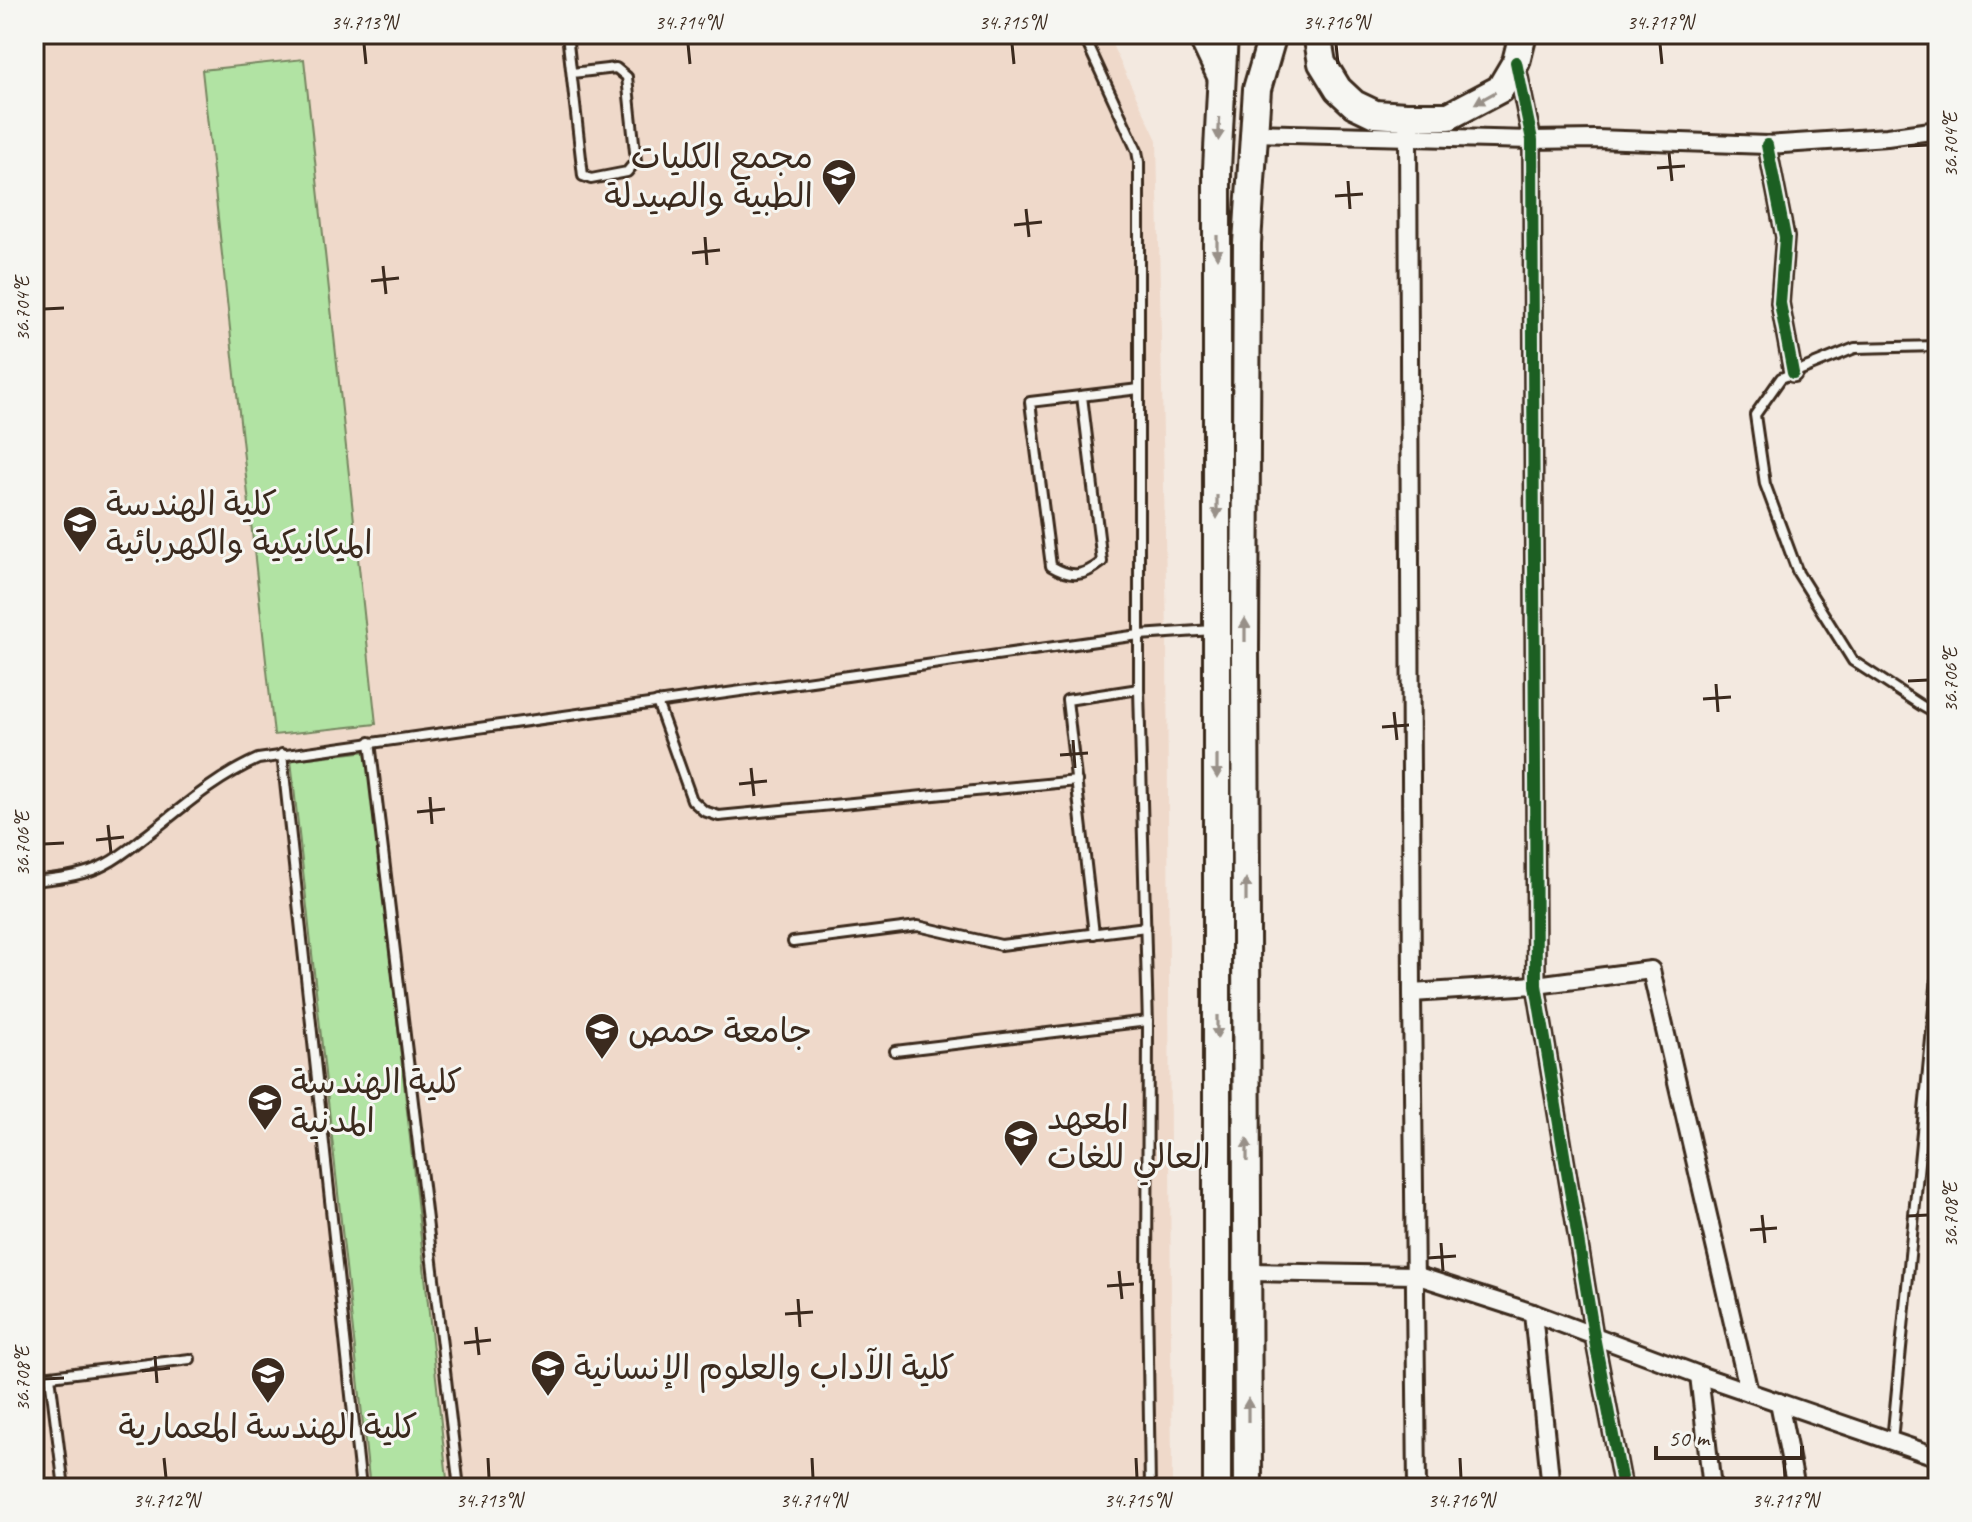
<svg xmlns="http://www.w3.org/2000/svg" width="1972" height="1522" viewBox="0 0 1972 1522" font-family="Caveat,'Playpen Sans Arabic',sans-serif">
  <rect width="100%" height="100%" fill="#f3e9e0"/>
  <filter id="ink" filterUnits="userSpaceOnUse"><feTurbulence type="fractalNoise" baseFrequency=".0125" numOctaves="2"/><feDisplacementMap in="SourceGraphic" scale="16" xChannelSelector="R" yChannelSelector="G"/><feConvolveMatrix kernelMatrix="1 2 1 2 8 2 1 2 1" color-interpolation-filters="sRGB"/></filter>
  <g filter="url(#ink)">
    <path fill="#efd9ca" d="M34,34H1107L1157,140L1167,634L1172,1488H34Z"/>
    <g fill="#b1e3a3" stroke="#768660" stroke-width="2">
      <path d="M304,59L376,724L274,735L202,70Z"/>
      <path d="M368,751L448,1488H370L291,760Z"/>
    </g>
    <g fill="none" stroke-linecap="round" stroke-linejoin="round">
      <g stroke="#3b2a1e" stroke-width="14">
        <g id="service">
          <path d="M567,34L583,176L591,179L627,172L636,161L627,77L616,68L572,73"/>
          <path d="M1083,34L1137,151L1139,162V689L1148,1026L1147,1291L1150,1488"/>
          <path d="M1938,346L1855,348L1781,378L1755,415L1765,484L1798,573L1853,661L1922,706L1938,715"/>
          <path d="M1082,396L1102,562C1083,577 1071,578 1051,566L1030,402L1139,389"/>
          <path d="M657,702L692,800L704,811L719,816L1077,781"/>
          <path d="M370,742L459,1488"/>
          <path d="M282,754L361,1488"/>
          <path d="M34,881C58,878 84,876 106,864C122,856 136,843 151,832C185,805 217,777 258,759L1139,635L1213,630"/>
          <path d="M1094,934L1067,700L1139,689"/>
          <path d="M793,942L918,926L1001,945L1146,927"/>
          <path d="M895,1051L1148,1021"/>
          <path d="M50,1376L64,1488"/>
          <path d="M34,1378L190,1359"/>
          <path d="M1892,1441L1938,967"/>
        </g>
      </g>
      <g stroke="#3b2a1e" stroke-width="22">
        <g id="minor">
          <path d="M1516,63L1532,140L1536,985L1594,1336L1623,1488"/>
          <path d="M1406,116L1408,135L1412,993L1417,1488"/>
          <path d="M1253,133L1532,140L1595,139L1767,145L1887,137L1938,130"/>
          <path d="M1767,145L1785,237L1780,303L1793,373"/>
          <path d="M1412,993L1536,985L1651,970L1749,1392"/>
          <path d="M1247,1272L1415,1275L1533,1313L1699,1375L1938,1457"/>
          <path d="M1533,1313L1551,1488"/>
          <path d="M1699,1375L1712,1488"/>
          <path d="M1779,1402L1796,1488"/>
        </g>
      </g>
      <g stroke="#3b2a1e" stroke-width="32">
        <g id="trunk">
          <path d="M1201,34L1220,74"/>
          <path d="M1317,34L1322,63L1338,89L1354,104L1375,114L1406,116H1449L1500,89L1516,62L1523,34"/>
          <path d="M1217,1488V169L1224,34"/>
          <path d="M1248,1488L1245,649L1247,243L1257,89L1273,34"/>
        </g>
      </g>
      <use href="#service" stroke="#f6f6f2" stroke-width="8"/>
      <use href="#minor" stroke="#f6f6f2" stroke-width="16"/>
      <use href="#trunk" stroke="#f6f6f2" stroke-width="26"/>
      <g stroke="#f6f6f2" stroke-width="17">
        <g id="cycleway">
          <path d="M1516,62L1532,140L1536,985L1594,1336L1623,1488"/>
          <path d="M1767,145L1785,237L1780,303L1793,373"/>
        </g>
      </g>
      <use href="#cycleway" stroke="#1b5e20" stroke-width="12"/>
    </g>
    <defs><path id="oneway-solid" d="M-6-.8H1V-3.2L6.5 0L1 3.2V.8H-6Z" transform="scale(2)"/></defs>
    <g fill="#989088">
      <use href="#oneway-solid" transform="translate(1485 98) rotate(151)"/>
      <use href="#oneway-solid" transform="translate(1219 129) rotate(93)"/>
      <use href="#oneway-solid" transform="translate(1217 247) rotate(90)"/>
      <use href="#oneway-solid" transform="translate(1217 507) rotate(90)"/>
      <use href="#oneway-solid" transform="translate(1245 630) rotate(-90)"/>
      <use href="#oneway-solid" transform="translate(1217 767) rotate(90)"/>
      <use href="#oneway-solid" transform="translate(1246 890) rotate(-90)"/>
      <use href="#oneway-solid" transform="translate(1217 1027) rotate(90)"/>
      <use href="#oneway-solid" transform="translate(1247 1150) rotate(-90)"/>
      <use href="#oneway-solid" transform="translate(1248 1410) rotate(-90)"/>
    </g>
  </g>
  <path fill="none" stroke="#3b2a1e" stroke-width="3" d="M364,44L366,64M688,44L690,64M1012,44L1014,64M1336,44L1338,64M1660,44L1662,64M1908,146L1928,145M1669,153L1672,181M1657,168L1685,166M1348,181L1350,209M1335,196L1363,194M1026,209L1029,237M1014,225L1042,222M705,237L707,265M692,253L720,250M383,266L386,294M371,281L399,278M44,309L64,308M1908,681L1928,680M1716,684L1718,712M1703,699L1731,697M1394,712L1397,740M1382,727L1409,725M1073,740L1075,768M1060,755L1088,753M751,768L754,796M739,784L767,781M430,797L432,824M417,812L445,809M108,825L111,853M96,840L124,837M44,844L64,843M1762,1215L1765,1243M1908,1216L1928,1215M1750,1230L1777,1228M1441,1243L1443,1271M1428,1258L1456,1256M1119,1271L1122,1299M1107,1286L1134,1284M798,1299L800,1327M785,1314L813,1312M476,1327L479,1355M464,1343L491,1340M155,1356L157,1383M142,1371L170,1368M44,1379L64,1378M164,1458L166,1478M488,1458L489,1478M812,1458L813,1478M1136,1458L1137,1478M1460,1458L1461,1478M1784,1458L1785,1478"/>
  <defs>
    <g id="university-pin" transform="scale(1.8)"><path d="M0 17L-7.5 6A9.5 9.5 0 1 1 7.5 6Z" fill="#3b2a1e" stroke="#f6f6f2"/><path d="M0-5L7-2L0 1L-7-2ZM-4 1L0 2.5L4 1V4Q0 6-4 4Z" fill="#fff"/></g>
  </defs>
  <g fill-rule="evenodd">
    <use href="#university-pin" x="839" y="176"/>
    <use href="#university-pin" x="80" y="523"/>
    <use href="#university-pin" x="602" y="1030"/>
    <use href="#university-pin" x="265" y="1101"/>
    <use href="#university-pin" x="1021" y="1137"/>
    <use href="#university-pin" x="548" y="1367"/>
    <use href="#university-pin" x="268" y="1374"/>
  </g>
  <g text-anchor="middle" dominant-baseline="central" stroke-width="6" stroke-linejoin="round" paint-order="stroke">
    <g font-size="34" fill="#3b2a1e" stroke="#f6f6f2" text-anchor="start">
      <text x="813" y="156" text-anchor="end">مجمع الكليات<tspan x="813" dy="39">الطبية والصيدلة</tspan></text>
      <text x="106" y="503">كلية الهندسة<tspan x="106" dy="39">الميكانيكية والكهربائية</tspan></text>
      <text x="628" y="1030">جامعة حمص</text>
      <text x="291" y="1081">كلية الهندسة<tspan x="291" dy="39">المدنية</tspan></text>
      <text x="1047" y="1117">المعهد<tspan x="1047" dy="39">العالي للغات</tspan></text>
      <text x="574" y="1367">كلية الآداب والعلوم الإنسانية</text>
      <text x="268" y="1426" text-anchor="middle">كلية الهندسة المعمارية</text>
    </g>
  </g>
  <rect width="1972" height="1522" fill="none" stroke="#f6f6f2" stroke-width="88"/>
  <path d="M1656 1446v12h146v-12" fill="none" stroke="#3b2a1e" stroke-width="4"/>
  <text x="1668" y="1446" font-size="24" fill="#3b2a1e" stroke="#f6f6f2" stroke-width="6" paint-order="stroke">50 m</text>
  <rect x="44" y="44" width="1884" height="1434" fill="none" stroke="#3b2a1e" stroke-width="3"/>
  <g font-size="20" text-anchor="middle" fill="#3b2a1e">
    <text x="364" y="29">34.713°N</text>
    <text x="688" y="29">34.714°N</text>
    <text x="1012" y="29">34.715°N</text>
    <text x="1336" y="29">34.716°N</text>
    <text x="1660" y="29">34.717°N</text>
    <text transform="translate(1950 145) rotate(-90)" y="7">36.704°E</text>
    <text transform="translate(22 309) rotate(-90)" y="7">36.704°E</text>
    <text transform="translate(1950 680) rotate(-90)" y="7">36.706°E</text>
    <text transform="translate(22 844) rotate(-90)" y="7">36.706°E</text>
    <text transform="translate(1950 1215) rotate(-90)" y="7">36.708°E</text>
    <text transform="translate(22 1379) rotate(-90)" y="7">36.708°E</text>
    <text x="166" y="1507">34.712°N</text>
    <text x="489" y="1507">34.713°N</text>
    <text x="813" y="1507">34.714°N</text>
    <text x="1137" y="1507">34.715°N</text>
    <text x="1461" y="1507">34.716°N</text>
    <text x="1785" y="1507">34.717°N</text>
  </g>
</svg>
